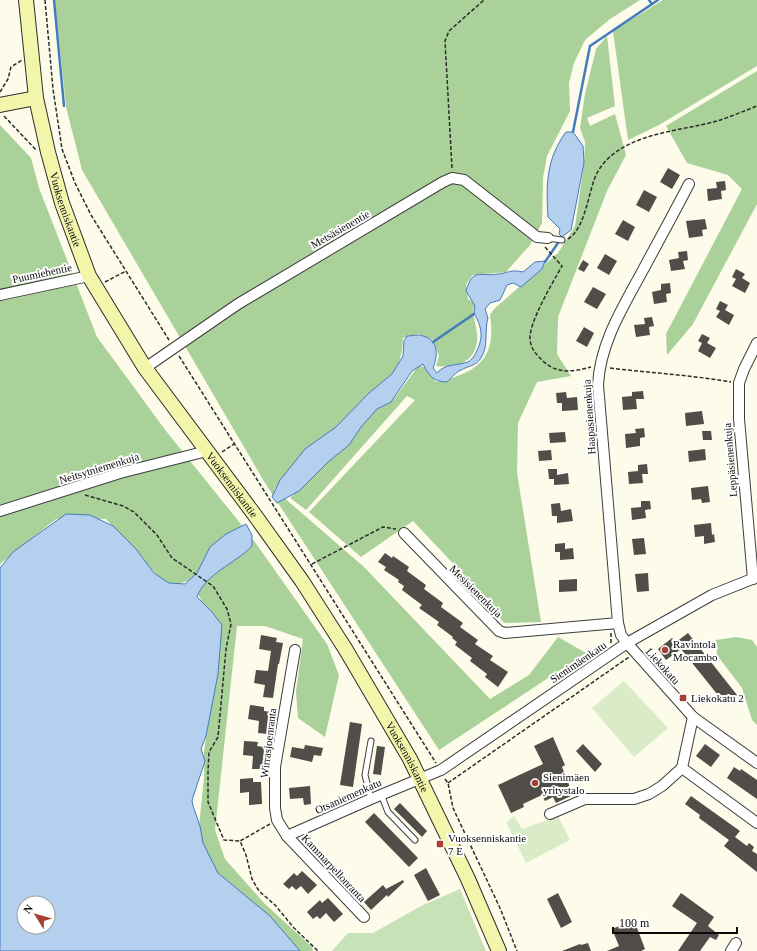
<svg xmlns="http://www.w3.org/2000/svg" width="757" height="951" viewBox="0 0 757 951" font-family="Georgia,serif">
  <rect width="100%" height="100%" fill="#fdfbe9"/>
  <path fill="#c8e2b8" d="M460,889L486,951H332L348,933H373L421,906Z"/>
  <g fill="#aad199">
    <path d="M55,0H640L610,19L585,40L574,63L569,83L570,111L547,156L543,178L542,223L530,245L506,272L473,275L466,284L468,299L475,303C471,315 476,322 477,334C479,360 459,369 436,366L439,356L433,340L419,334L403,338C402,362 396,371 380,389L274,489L364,567L490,699L529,675L558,637L586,653L439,750L265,483L82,170L66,107Z"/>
    <path d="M663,0H757V66L659,125L628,140L613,31Z"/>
    <path d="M607,36L615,106L587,118L590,126L615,114L626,155L607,191L558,317L557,354L571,376L537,382L518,423L517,473L541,622L504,623L480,592L413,521L361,557L309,512L415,400L407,396L306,510L290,498L333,456L361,420L386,402L394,399L418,366L426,367L436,382C476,373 497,360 490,315L494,309L558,253L575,226L584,164L585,142L580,128L585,94L596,49Z"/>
    <path d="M757,71V204L693,324L667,355L666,334L742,189L728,175L687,163L666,126Z"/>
    <path d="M0,125L31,158L39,188L97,337L166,431L252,538L327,644L339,675L325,737L298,718L296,692L303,639L265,626H237L215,830L225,859L264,903L312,947L313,951H288L240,903L209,861L198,837L204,777V751L221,632L203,604L191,580L168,587L106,519H56L0,564Z"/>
    <path d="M736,637L752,640L757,647V725L752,720L742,688L717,655L716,640Z"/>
  </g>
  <g fill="#daebc8">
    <path d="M624,681L668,728L634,757L592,708Z"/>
    <path d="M514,816L522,829L558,816L570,840L526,863L506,822Z"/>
  </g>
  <g fill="#b4d0ee" stroke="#437bbd" fill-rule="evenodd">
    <path d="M566,132H573L583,146L584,163L571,230L562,237L559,234L560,229L548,217C546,185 546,159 566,132Z"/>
    <path d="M545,261L542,269L521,287L513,283L507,285L500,300L490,303L485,309L488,318C484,331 489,345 481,358C476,366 468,366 461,370C456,372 451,378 447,382C434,382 429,376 423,364L412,371L391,402L377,409L361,427L349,445L328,462L299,491L277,503L272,497L280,480L305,449L336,427L369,393L392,374L403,356L404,341L407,336C412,336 419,334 423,336C439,340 438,356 433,368L437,373C446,363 456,366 468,362C475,359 482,341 481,334C481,328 478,319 474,314L475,306L466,291C473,267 480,277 498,274C509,273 510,269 523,272L535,262Z"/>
    <path d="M66,514L90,515L113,526L136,549L154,573L169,583L185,584L197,573L210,547L226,534L246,524L252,535V546C235,564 206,573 197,597L212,612L222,625L218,674L206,736L201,749L205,761L192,800L193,806L200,826L203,843L218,873L270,916L300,951H0V568L13,552ZM24,903H48V927H24Z"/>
  </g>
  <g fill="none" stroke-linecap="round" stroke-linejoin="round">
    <g stroke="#437bbd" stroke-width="2.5">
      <path d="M54,0L64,106"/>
      <path d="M649,0L652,4"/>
      <path d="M573,132L590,46L658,0"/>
      <path d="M545,262L562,237"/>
      <path d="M433,342L474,314"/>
    </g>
  </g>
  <g fill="#514d48">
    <path d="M668,168L680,175L672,189L660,182Z"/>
    <path d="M725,181L726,190L721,191L722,199L708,201L707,189L717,188L716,182Z"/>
    <path d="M644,190L657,197L649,212L636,205Z"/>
    <path d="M705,219L707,229L702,230L703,236L689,238L686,221Z"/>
    <path d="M623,220L635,227L628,241L615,234Z"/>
    <path d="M687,251L688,260L683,261L685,269L671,271L669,260L679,258L678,252Z"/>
    <path d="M605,254L617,261L609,275L597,268Z"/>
    <path d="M583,260L589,264L584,272L578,269Z"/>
    <path d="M736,269L745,274L742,278L750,283L745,293L732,286L736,279L732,277Z"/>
    <path d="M670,283L671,293L666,294L667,302L654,304L652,292L661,290V284Z"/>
    <path d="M593,287L606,294L597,309L584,302Z"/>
    <path d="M720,301L728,305L725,310L734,315L729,325L716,317L720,311L716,309Z"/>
    <path d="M652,317L654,326L649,327L650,335L636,337L634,325L645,324L644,318Z"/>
    <path d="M584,327L594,333L587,347L576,341Z"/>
    <path d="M702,334L710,338L707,343L716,348L710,358L698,351L702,343L698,341Z"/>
    <path d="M643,391L644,399H636L637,409L623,410L622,397L632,396V392Z"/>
    <path d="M566,392L567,398L577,397L578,410L562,411V403H557L556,393Z"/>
    <path d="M702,411L704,424L686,426L685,413Z"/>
    <path d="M644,428L645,437L640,438V446L626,448L625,434L636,433L635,429Z"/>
    <path d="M702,431H711L712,440H703Z"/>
    <path d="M565,432L566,442L550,443L549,433Z"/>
    <path d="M705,449L706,460L689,462L688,451Z"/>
    <path d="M551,450L552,460L539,461L538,451Z"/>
    <path d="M647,464L648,474H642L643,483L629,484L628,472L638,471V465Z"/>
    <path d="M548,469H557V475L568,473L569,484L554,485V479H549Z"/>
    <path d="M708,486L710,502L702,503L701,499L692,500L691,488Z"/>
    <path d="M641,501H650L651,509L645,510L646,518L632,520L631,508L641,507Z"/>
    <path d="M560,503L561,511L571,509L573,521L557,523V516H552L551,504Z"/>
    <path d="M711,523L712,535L714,534L715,542L704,544V536L695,537L694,525Z"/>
    <path d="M644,538L646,554L634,555L632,539Z"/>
    <path d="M565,543V549L573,548L574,559L560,560V552H555V544Z"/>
    <path d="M385,553L392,558L393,556L409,567L407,571L426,585L424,589L443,603L441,607L463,623L460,627L478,640L475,644L493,656L490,660L508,672L498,687L485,677L487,674L470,661L472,658L455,645L457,642L452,638L453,637L437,625L439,622L419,608L422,605L402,590L404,586L398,582L399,580L384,570L386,567L378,562Z"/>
    <path d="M648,573L649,591L637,592L635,574Z"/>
    <path d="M577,579V591L559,592V580Z"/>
    <path d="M688,633L737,695L725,704L681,649L666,660L658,649L672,638L676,642Z"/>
    <path d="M261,635L277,638L276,642L283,643L279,664H278L273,698L263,697L265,685L254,683L256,670L268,671L271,651L259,649Z"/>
    <path d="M250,705L264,707V711L271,712L268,734L258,733L259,721L248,719Z"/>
    <path d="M350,722L362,724L353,787L340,785Z"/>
    <path d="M553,737L565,765L562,767L573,795L556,803L553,797L545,801L542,795L523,804L524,807L511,813L498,785L543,764L534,746Z"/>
    <path d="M244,741L258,742L257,746L264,747L263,769H252L253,756L243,755Z"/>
    <path d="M583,744L602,764L595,772L576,751Z"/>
    <path d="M705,744L720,755L711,767L696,756Z"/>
    <path d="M305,745L323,748L321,756L314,755L312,762L290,757L292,747L304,749Z"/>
    <path d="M377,746L385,747L381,775L373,774Z"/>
    <path d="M734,767L740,771L741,769L757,780V799L727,778Z"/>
    <path d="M253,778V782H261L262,804L249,805V792L240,793V779Z"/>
    <path d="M310,786L311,804L304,805L303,798L290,799L289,788Z"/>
    <path d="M691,796L740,831L735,837L747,846L749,843L754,847L752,851L757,854V872L724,846L729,840L699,818L700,815L685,804Z"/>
    <path d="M400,803L427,831L422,837L394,809Z"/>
    <path d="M374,813L418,858L409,867L365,822Z"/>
    <path d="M426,868L440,895L428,901L414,875Z"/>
    <path d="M302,871L317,885L308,894L301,886L296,890L292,886L289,889L283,884L294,873L297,876Z"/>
    <path d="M403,880L404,882L388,897L387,895L371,910L364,902L383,885L386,889Z"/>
    <path d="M558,893L572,922L561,928L547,899Z"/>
    <path d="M681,893L714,917L708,926L719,935L716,940L710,937L700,951H678L697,923L672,906Z"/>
    <path d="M328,898L343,914L334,922L326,913L320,919L317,916L313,919L307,912L320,900L322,903Z"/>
    <path d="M634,920L645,949L641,951H607L619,946L612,929Z"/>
    <path d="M588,943L591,951H562L580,944L581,945Z"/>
  </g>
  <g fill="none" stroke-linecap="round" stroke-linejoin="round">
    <g stroke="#3d3d3d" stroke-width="7">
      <g id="lane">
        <path d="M548,238L562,240"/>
        <path d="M381,794L388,812L415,840"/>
        <path d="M371,799L365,775L371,741"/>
      </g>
    </g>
    <g stroke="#3d3d3d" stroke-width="12">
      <g id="street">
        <path d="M689,184C674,213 658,242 643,270C623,307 600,343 598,385L618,623L621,635L627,643L693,717L757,763"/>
        <path d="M0,295L89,276"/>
        <path d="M145,368L238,304L443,182L452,178L464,180L537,237L548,238"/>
        <path d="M0,511L120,473L207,451"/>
        <path d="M404,533L499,631L505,633L618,623"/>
        <path d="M753,579L739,419V383L744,369L757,343"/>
        <path d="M295,650L275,767V808L277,820L287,836L364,917"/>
        <path d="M693,717L682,768L757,823"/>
        <path d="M550,814L585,799H634L649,794L662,786L682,768"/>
        <path d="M287,836L371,799L441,770L627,643L712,595L757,577"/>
        <path d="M731,951L736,943"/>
      </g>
    </g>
    <g stroke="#2c2c2c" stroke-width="16">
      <g id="secondary">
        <path id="s1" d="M26,0L36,98L48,152L62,203L89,276L145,368L254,514L302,581L346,650L410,759L468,879L499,951"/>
        <path d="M0,105L36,98"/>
      </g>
    </g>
    <g stroke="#2c2c2c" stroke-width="1.5" stroke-dasharray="4 2" stroke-linecap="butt">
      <path d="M45,0L53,89L62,149L75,183L91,215L169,340"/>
      <path d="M0,92L8,79L11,67L22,60"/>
      <path d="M4,116L37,151"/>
      <path d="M452,168L445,41L449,31L484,0"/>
      <path d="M568,239C586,228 588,191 597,173C619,133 678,132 717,121C730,117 744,111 757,106"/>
      <path d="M545,247L562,266C553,282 529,322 530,339C531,350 537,355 544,362C559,375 574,371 591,367"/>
      <path d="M105,282L126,271"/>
      <path d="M179,356L436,763"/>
      <path d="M610,368C651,373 691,375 731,382"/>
      <path d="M222,452L234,444"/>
      <path d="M85,495L123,506L134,512L157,535L172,558L213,586L227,609L231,624L226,649L218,737L209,752L208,771V802L224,840L240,841"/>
      <path d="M312,564L383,527L396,529"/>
      <path d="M611,633V643"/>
      <path d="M445,779L448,783L453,808L500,908L517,951"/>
      <path d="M448,783L629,657"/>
      <path d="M270,824L240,841L246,855L252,879L259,891L275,905L294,928L318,951"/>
    </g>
    <use href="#lane" stroke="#fff" stroke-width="5"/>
    <use href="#street" stroke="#fff" stroke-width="10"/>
    <use href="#secondary" stroke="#f3f5ab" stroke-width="14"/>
  </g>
  <g fill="#a93e33" stroke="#fff" stroke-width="1.5">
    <circle cx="665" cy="650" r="4"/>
    <rect x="679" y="694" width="8" height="8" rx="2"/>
    <circle cx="535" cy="783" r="4"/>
    <rect x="436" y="840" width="8" height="8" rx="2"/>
  </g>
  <g text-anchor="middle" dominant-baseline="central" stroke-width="4" stroke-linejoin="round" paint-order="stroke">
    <g font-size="11" fill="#0a0a0a" stroke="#fff">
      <text stroke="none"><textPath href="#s1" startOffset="214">Vuoksenniskantie</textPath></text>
      <text transform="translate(340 229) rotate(-30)">Metsäsienentie</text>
      <text transform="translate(42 273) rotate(-12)">Puumiehentie</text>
      <text transform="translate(589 417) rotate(-94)">Haapasienenkuja</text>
      <text transform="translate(730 460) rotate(-95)">Leppäsienenkuja</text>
      <text transform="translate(99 468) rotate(-17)">Neitsytniemenkuja</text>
      <text stroke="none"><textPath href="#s1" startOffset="538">Vuoksenniskantie</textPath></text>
      <text transform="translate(476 591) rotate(45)">Mesisienenkuja</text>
      <text transform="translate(578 662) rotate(-34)">Sienimäenkatu</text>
      <text transform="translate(663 666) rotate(48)">Liekokatu</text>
      <text transform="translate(268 743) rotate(-83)">Wirrasjoenranta</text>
      <text stroke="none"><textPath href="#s1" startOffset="862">Vuoksenniskantie</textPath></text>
      <text transform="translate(348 796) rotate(-24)">Otsaniemenkatu</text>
      <text transform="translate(334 868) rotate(47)">Kammarpellonranta</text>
    </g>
    <g font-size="11" fill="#0a0a0a" stroke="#fff" text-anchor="start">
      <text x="673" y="644">Ravintola<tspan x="673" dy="13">Mocambo</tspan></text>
      <text x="691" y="698">Liekokatu 2</text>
      <text x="543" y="777">Sienimäen<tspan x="543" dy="13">yritystalo</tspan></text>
      <text x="448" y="838">Vuoksenniskantie<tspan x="448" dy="13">7 E</tspan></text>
    </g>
  </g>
  <g transform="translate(36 915) rotate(307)"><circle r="19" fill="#ffffff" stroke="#9d9d9d"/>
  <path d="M0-3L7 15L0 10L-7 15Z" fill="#a93e33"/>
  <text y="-6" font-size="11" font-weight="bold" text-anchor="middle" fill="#0a0a0a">N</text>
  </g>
  <path d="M613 927v6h124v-6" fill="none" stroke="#0a0a0a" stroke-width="2"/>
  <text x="619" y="927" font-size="12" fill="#0a0a0a" stroke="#ffffff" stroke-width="3" paint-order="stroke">100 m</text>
</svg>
